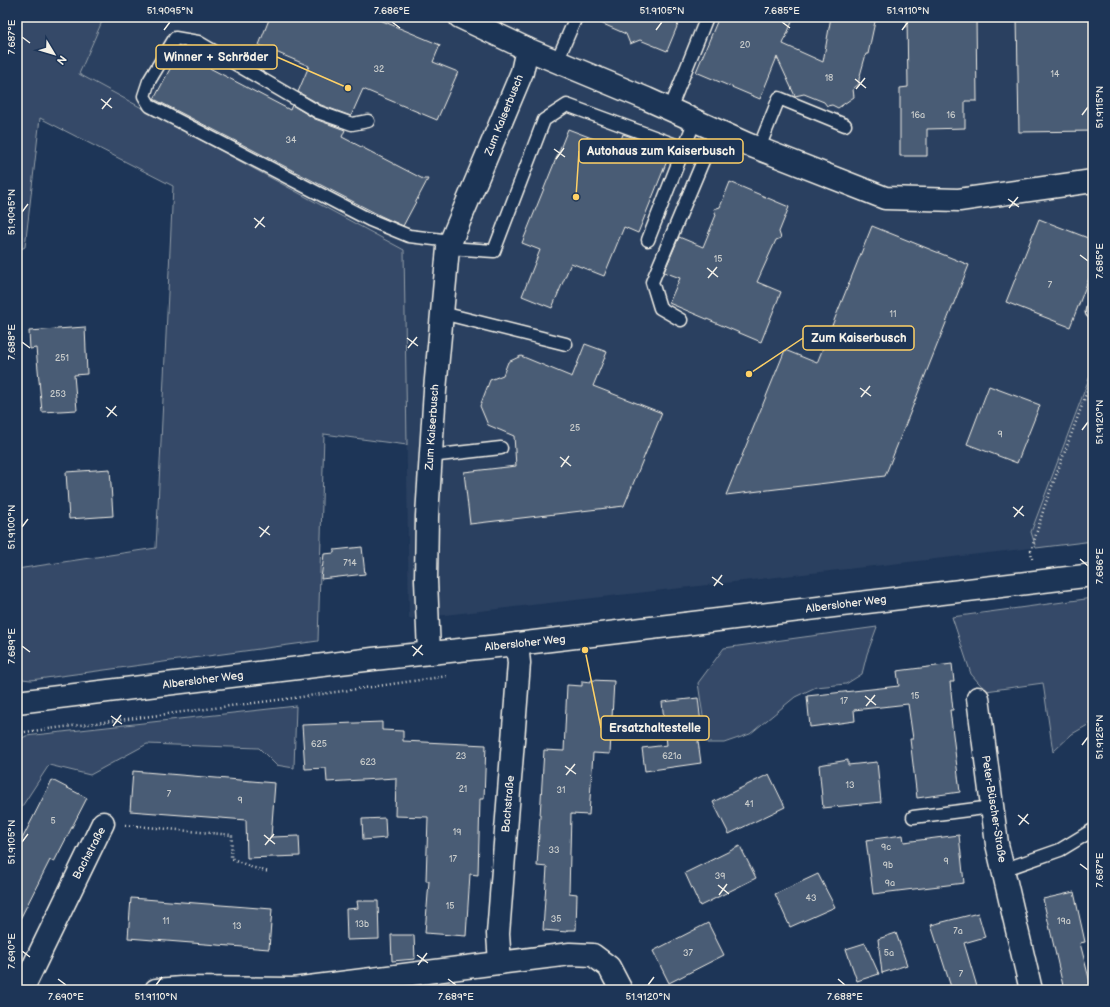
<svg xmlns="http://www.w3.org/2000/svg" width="1110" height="1007" viewBox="0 0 1110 1007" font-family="'Balsamiq Sans',sans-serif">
  <rect width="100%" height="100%" fill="#1d3557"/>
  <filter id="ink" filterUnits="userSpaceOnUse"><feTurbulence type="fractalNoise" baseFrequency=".025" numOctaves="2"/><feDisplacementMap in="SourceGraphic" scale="8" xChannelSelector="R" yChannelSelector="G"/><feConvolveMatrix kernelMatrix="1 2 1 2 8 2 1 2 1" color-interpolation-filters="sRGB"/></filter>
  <g filter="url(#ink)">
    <path fill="#2a4060" d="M104,17H1093V541L409,619L404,250L79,74Z"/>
    <g fill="#354a67" stroke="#949ea8">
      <path d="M17,17H104L79,74L404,250L407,445L324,434L318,641L31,680L22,679L17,665V569L156,548L173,186L40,118L25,247L17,251Z"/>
      <path d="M1093,368V541L1036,548L1031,532Z"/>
      <path d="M1093,598V722L1072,734L1053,752L1043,683L986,691L971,674L952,617Z"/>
      <path d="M877,627L867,654L862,674L846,684L816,687L795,697L750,734L724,743H707L698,683L724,648Z"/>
      <path d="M296,706L294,768L276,765L259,748L147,744L90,775L49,765L17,814V741L26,736Z"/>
    </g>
    <g fill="#485b74" stroke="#f4f1e8">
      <path d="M270,17H373L440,45L433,62L458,72L437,120L363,89L351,116L321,105L298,92L309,66L259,45Z"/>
      <path d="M587,17H681L667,51L640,40L630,44L626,34Z"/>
      <path d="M719,17H794L783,44L823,62L831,17H876L868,54H866L859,79V84L853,89L854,97L838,108L832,105L827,106L824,102L804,94L795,96L777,57L760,99L696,72Z"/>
      <path d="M907,17H976L977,101H965V128L927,129V156H900V88L908,87Z"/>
      <path d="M1017,17H1093V131L1019,132Z"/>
      <path d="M179,52L290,110L292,105L315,119L345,130L342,137L423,179H428L403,226L381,216L154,99Z"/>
      <path d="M568,129L618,148L623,134L671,151L638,233L624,227L604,276L571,263L552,308L522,296L540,250L522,243Z"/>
      <path d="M730,182L789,207L779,232L781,238L776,240L757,282L781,292L761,342L669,303L680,278L664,272L679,237L703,247L716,215L714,209L720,207Z"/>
      <path d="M1039,219L1093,240V268L1070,327L1006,302Z"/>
      <path d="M872,226L969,265L885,476L726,495L785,350L817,363Z"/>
      <path d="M85,327L87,374L74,375L77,410L42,412L36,348L30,349L29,331Z"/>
      <path d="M585,344L607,352L593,386L662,413L624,506L470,524L464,472L516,466L514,436L488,425L480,406L490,380L503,375L508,362L521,356L572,377Z"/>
      <path d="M989,386L1040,405L1017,463L967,444Z"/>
      <path d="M110,469L113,516L69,519L66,472Z"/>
      <path d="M362,547L365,574L321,579L324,554L334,553V550Z"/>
      <path d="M952,664L954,682H950L953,710H950L960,792L917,798L910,739H913L908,704L854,710L855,721L810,727L807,696L899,686L897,671Z"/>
      <path d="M591,680L614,681L610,754L593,753L589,815L571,814L569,893L577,894L576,930H567V932L543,930L547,867L537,866L544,750L564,751L567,685L582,686V681L591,682Z"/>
      <path d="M698,698L703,740L698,741L701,763L645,771L642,748L667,745L662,702Z"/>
      <path d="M382,722V730L403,731V741L486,745L484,799H480L478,875L470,874L466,936L425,933L429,881H426L428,817L395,816L396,778L327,782L326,768L305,769L302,725Z"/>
      <path d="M848,760V765L877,762L881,802L823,808L819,765Z"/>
      <path d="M133,771L275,783L271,837L299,836L300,856L247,858L246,820L130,811Z"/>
      <path d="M769,774L785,807L729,834L713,802Z"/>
      <path d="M52,780L87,798L54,862L50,860L17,925V849Z"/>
      <path d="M385,818L386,838L363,840L362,819Z"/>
      <path d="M903,835L904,842L959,835L964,883L873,894L866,840Z"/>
      <path d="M740,846L756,878L700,906L685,873Z"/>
      <path d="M818,874L835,907L790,927L775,894Z"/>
      <path d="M1074,892L1085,942L1080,943L1092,990H1064L1043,899Z"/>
      <path d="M131,898L272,909L269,949L128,938Z"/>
      <path d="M357,901H378L379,939L347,940L346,909L358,908Z"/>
      <path d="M978,913L985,937L964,943L978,990H952L931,925Z"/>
      <path d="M708,923L724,955L669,983L653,951Z"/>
      <path d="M896,933L907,965L882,973L878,939Z"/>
      <path d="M391,935H414L415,959L392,961Z"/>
      <path d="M865,943L879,974L857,981L846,949Z"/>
    </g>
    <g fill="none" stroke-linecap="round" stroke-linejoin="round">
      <g stroke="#f4f1e8" stroke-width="15">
        <g id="lane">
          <path d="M557,61L576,17"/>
          <path d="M670,109L707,17"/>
          <path d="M368,121L352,124L318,112L198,42L175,38L149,81L144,96L150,106L370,220L409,236L451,241"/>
          <path d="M759,148L779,98L845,125"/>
          <path d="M648,240L695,120"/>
          <path d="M448,248L494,251L544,120L567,105L684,148"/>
          <path d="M1092,312L1093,308"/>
          <path d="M442,313L566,344"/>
          <path d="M681,320L660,308L652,282L716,130"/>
          <path d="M430,456L501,448"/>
          <path d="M913,817L992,807"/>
          <path d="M1003,870L1060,850L1093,830"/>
        </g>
      </g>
      <g stroke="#f4f1e8" stroke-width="25">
        <g id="street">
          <path d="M460,17L527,49L647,99L747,144L885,198L959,200L1093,181"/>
          <path d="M429,653L426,580L427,516L435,390L448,248L522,72L527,49"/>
          <path d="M978,698L997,844L1031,990"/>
          <path d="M500,963L498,934L519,663L517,644"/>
          <path d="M22,990L103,823"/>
          <path d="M156,990L182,988L293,989L570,954L593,955L609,967L621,990"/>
        </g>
      </g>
      <g stroke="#f4f1e8" stroke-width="25">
        <path id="secondary" d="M17,702L373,659L517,644L1093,575"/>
      </g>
      <g stroke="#f4f1e8" stroke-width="2.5" stroke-dasharray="1 3" stroke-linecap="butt">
        <path d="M1032,559L1031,551L1044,508L1093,376"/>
        <path d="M17,733L301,697L448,676"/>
        <path d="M125,825L232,835L231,858L251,867L269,872"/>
      </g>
      <use href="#lane" stroke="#1d3557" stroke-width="12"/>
      <use href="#street" stroke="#1d3557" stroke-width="22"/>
      <use href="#secondary" stroke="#1d3557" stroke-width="22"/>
    </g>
  </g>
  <path fill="none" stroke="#f4f1e8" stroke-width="1.5" d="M392,22L400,28M782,22L790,28M164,30L170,22M656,30L662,22M902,30L908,22M22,37L30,43M855,79L866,88M856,89L865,78M101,99L112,108M102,109L111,98M1082,115L1088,107M554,149L565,157M556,159L564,148M1008,199L1019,207M1009,208L1018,197M22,212L28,204M254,218L265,227M255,228L264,217M1080,255L1088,261M707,268L718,277M708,278L717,267M407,338L418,346M22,342L30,348M408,348L417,337M860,388L871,396M861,397L870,386M106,407L117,416M107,417L116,406M1082,430L1088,422M560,457L571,466M561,467L569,456M1013,507L1024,516M1014,517L1023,506M22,527L28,519M259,527L270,535M260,537L269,526M1080,559L1088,566M712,577L723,585M714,586L722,575M22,646L30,652M412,646L423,655M413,656L422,645M865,696L876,705M866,706L875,695M111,716L122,724M113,726L121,715M1082,745L1088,737M565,766L576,774M566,775L575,764M1018,815L1029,824M1019,825L1028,814M264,835L275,844M22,842L28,834M265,845L274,834M1080,864L1088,870M718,885L729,894M719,895L727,884M22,951L30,957M417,955L428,963M418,965L427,953M58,979L66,985M448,979L456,985M838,979L845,985M156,985L162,977M648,985L654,977"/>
  <g text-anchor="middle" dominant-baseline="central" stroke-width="4" stroke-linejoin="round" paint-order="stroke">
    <g font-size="9" fill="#c9cccb">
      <text x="745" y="45">20</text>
      <text x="379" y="69">32</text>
      <text x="1055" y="74">14</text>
      <text x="829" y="78">18</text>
      <text x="918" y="115">16a</text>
      <text x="951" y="115">16</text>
      <text x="291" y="140">34</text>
      <text x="718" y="259">15</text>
      <text x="1050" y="285">7</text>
      <text x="893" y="314">11</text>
      <text x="62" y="358">251</text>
      <text x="58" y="394">253</text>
      <text x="575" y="428">25</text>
      <text x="1000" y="434">9</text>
      <text x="350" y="563">714</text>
      <text x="915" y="696">15</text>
      <text x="844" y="701">17</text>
      <text x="319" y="744">625</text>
      <text x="461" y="756">23</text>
      <text x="672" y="756">621a</text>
      <text x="368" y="762">623</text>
      <text x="850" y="785">13</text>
      <text x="463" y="789">21</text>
      <text x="561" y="790">31</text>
      <text x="169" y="794">7</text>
      <text x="240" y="800">9</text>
      <text x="749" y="804">41</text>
      <text x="53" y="821">5</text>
      <text x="457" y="832">19</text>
      <text x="886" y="847">9c</text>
      <text x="554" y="850">33</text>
      <text x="453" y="859">17</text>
      <text x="946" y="861">9</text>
      <text x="888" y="865">9b</text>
      <text x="720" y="876">39</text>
      <text x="890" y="883">9a</text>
      <text x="811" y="898">43</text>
      <text x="450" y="906">15</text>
      <text x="556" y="919">35</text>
      <text x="166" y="921">11</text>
      <text x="1064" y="921">19a</text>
      <text x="362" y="924">13b</text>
      <text x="237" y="926">13</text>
      <text x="958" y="931">7a</text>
      <text x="688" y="953">37</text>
      <text x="889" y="953">5a</text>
      <text x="961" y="974">7</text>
    </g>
    <g font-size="11" fill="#f4f1e8" stroke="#1d3557">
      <text transform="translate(504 115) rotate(-68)">Zum Kaiserbusch</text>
      <text transform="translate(432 427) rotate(-86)">Zum Kaiserbusch</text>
      <text transform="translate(846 604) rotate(-7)">Albersloher Weg</text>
      <text transform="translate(525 643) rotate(-6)">Albersloher Weg</text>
      <text transform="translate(203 680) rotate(-7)">Albersloher Weg</text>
      <text transform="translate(508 804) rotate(-85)">Bachstraße</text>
      <text transform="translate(994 809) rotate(81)">Peter-Büscher-Straße</text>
      <text transform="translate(89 853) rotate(-62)">Bachstraße</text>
    </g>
  </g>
  <path fill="none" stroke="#ffd166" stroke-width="1.5" d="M348 88L277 57M576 197L579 151M749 374L803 338M585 650L601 728"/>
  <g fill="#ffd166" stroke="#1d3557" stroke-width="1.5">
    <circle cx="348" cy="88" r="4"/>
    <circle cx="576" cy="197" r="4"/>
    <circle cx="749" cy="374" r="4"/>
    <circle cx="585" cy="650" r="4"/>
  </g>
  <g fill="#1d3557" stroke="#ffd166" stroke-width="1.5">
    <rect x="156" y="45" width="121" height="24" rx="4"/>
    <rect x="579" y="139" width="164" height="24" rx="4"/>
    <rect x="803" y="326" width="111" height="24" rx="4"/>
    <rect x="601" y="716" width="108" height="24" rx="4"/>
  </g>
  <g font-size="12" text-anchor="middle" font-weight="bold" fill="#f4f1e8">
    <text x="216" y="61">Winner + Schröder</text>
    <text x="661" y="155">Autohaus zum Kaiserbusch</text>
    <text x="859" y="342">Zum Kaiserbusch</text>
    <text x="655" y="732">Ersatzhaltestelle</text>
  </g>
  <rect width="1110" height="1007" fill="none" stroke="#1d3557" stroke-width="44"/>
  <g transform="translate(54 54) rotate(128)" stroke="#1d3557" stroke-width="3" paint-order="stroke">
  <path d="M0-3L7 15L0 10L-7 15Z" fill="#f4f1e8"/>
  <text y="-6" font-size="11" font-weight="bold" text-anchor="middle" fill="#f4f1e8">N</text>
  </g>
  <rect x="22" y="22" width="1066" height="963" fill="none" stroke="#f4f1e8" stroke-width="1.5"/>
  <g font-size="10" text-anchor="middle" fill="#f4f1e8">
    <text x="170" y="14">51.9095°N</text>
    <text x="392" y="14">7.686°E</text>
    <text x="662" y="14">51.9105°N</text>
    <text x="782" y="14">7.685°E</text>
    <text x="908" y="14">51.9110°N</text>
    <text transform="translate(11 37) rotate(-90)" y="4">7.687°E</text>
    <text transform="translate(1099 107) rotate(-90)" y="4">51.9115°N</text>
    <text transform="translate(11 212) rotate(-90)" y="4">51.9095°N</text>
    <text transform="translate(1099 261) rotate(-90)" y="4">7.685°E</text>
    <text transform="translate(11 342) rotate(-90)" y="4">7.688°E</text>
    <text transform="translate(1099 422) rotate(-90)" y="4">51.9120°N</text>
    <text transform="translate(11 527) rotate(-90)" y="4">51.9100°N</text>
    <text transform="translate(1099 566) rotate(-90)" y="4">7.686°E</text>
    <text transform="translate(11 646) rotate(-90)" y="4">7.689°E</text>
    <text transform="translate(1099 737) rotate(-90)" y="4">51.9125°N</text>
    <text transform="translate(11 842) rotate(-90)" y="4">51.9105°N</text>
    <text transform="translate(1099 870) rotate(-90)" y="4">7.687°E</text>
    <text transform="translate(11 951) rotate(-90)" y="4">7.690°E</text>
    <text x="66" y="1000">7.690°E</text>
    <text x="156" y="1000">51.9110°N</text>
    <text x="456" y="1000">7.689°E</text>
    <text x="648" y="1000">51.9120°N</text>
    <text x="845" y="1000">7.688°E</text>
  </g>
</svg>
